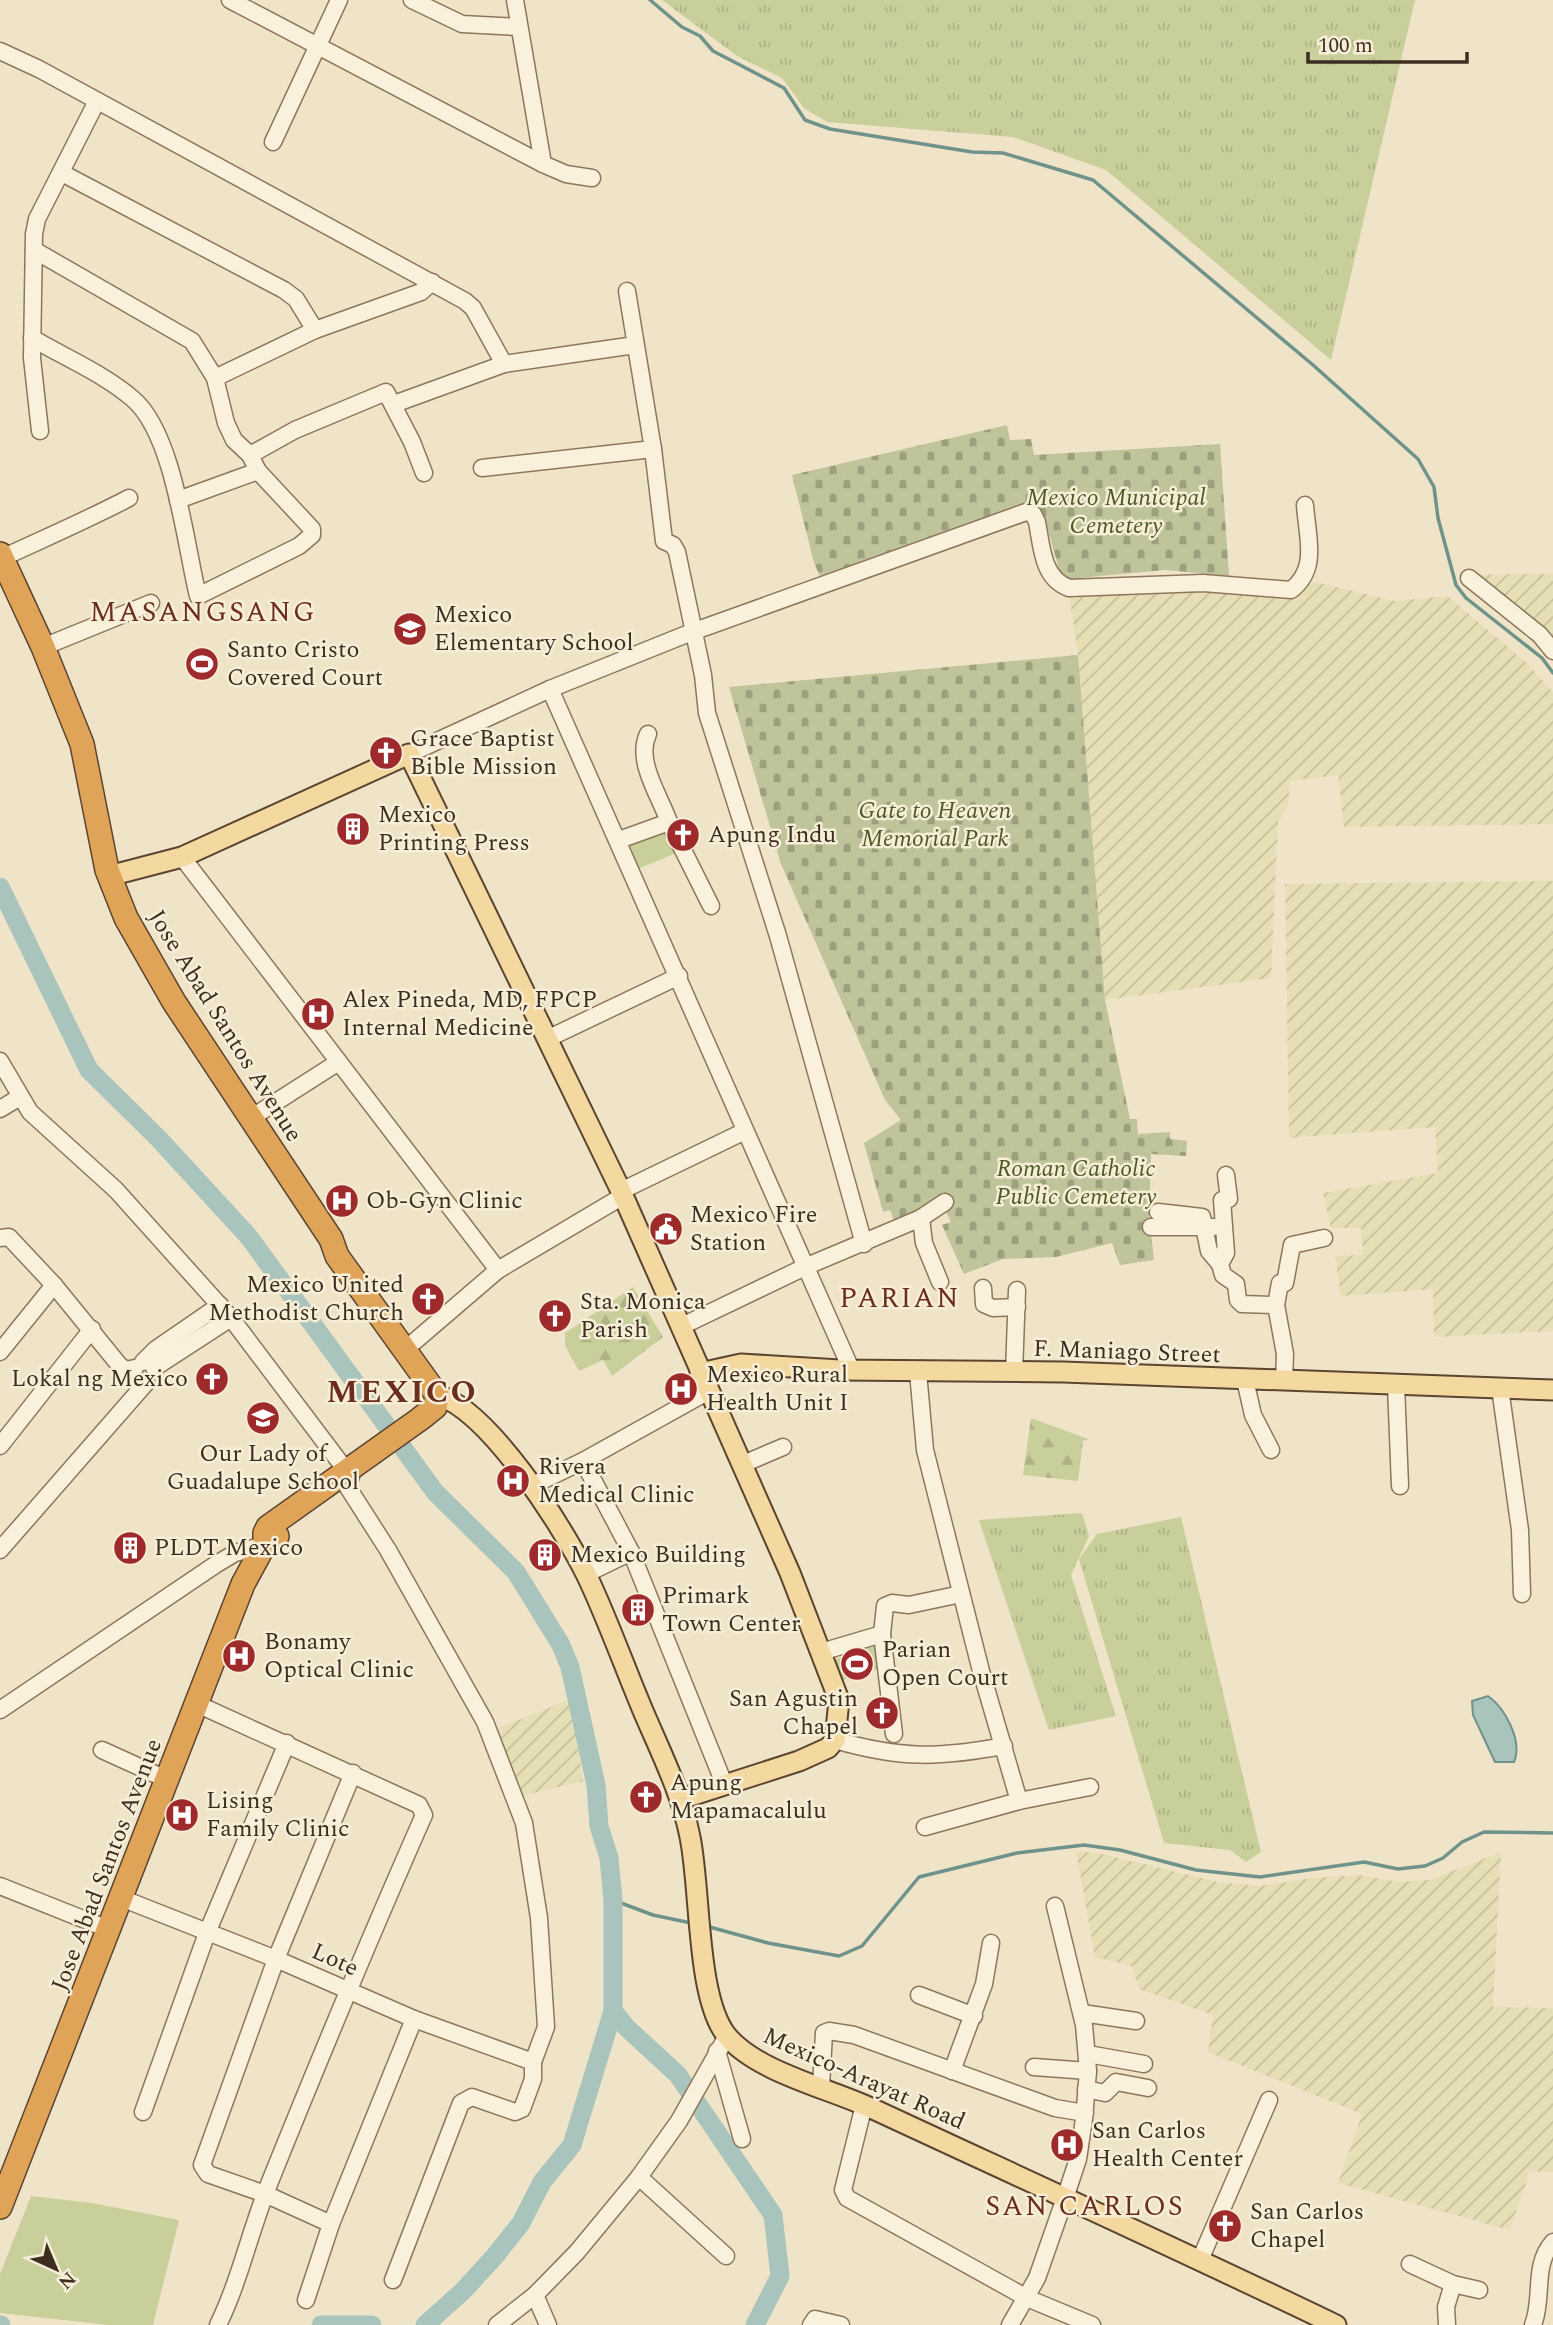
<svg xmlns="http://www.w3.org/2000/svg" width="1553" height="2325" viewBox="0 0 1553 2325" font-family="Spectral,serif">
  <defs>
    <pattern id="farmland-furrows" width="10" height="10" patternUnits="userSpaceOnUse" patternTransform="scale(1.75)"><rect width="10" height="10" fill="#e6deb5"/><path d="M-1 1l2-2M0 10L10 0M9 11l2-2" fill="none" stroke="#c6bf9b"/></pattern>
    <pattern id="grass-tufts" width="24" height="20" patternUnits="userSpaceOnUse" patternTransform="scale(1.75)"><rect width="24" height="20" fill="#c9cf9b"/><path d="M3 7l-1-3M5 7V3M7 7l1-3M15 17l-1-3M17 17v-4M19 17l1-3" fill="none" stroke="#aeb285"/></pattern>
    <pattern id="forest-firs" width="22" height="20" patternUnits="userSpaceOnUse" patternTransform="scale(1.75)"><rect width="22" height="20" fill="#c9cf9b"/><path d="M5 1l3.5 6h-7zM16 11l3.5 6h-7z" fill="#aeb285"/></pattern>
    <pattern id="cemetery-stones" width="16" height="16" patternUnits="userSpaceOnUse" patternTransform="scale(1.75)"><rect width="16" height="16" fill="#bfc49a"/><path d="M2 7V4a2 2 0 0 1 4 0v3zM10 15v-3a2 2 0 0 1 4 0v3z" fill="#9ca07d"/></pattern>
  </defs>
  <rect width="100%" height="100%" fill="#f0e4c8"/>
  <g fill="url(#farmland-furrows)">
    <path d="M1553,574V650L1463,575Z"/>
    <path d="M1316,582L1394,601L1447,596L1528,664L1553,692V824L1344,827L1338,775L1290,781L1288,807L1278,821L1271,978L1105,1000L1078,655L1069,595L1215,588L1244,596L1292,595L1303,586Z"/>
    <path d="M1553,881V1331L1434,1337L1433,1289L1341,1296L1335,1256L1363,1255L1361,1228H1331L1323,1193L1438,1173L1435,1127L1289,1138L1285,884Z"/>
    <path d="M571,1699L583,1781L521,1796L496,1729Z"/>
    <path d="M1076,1851L1102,1854L1218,1882L1261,1886L1312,1878L1359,1875L1399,1882L1430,1880L1501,1852L1493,2007L1553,2008V2172L1530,2171L1510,2230L1338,2183L1362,2114L1208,2052L1213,2015L1139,1989L1132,1966L1095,1957Z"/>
  </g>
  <g fill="url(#grass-tufts)">
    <path d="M662,0H1415L1331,360L1106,170L1013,137L827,122L804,108L782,78L737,56Z"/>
    <path d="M1082,1513L1089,1536L1071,1575L1116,1716L1049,1730L979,1520Z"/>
    <path d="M1181,1517L1261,1852L1246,1862L1230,1850L1164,1843L1079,1559L1097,1534Z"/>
  </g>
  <g fill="url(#forest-firs)">
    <path d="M633,1287L663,1337L612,1376L603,1360L579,1371L565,1345V1333Z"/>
    <path d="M1031,1418L1088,1439L1083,1441L1078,1481L1023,1475Z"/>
  </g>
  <g fill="url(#cemetery-stones)">
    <path d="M1007,425L1010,440L1031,439L1034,455L1220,444L1229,576L1165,570L1068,579L1061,576L1044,516L827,592L814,563L792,475Z"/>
    <path d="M1078,655L1105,1000L1130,1119H1137L1138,1134L1170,1132V1139L1187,1141L1186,1156L1151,1154L1149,1216L1154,1260L1120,1265L1112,1243L1056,1257L1003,1259L964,1274L942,1225L951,1222L943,1205L896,1227L890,1210L883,1212L864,1143L901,1120L885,1100L781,864L729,687Z"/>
  </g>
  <g fill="#c9cf9b">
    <path d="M671,827L681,851L633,871L623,847Z"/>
    <path d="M874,1646L881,1668L840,1681L833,1660Z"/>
    <path d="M31,2196L92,2203L179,2220L153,2325H109L0,2313V2274Z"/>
  </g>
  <path fill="#a9c4bc" stroke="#6f938a" stroke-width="2" d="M1488,1696C1505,1708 1523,1741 1514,1762H1495L1473,1715L1472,1701Z"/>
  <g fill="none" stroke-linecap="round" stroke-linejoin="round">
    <g stroke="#6f938a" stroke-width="3.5">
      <path d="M650,0L682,27L700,36L713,51L784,88L805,120L830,129L972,152L1003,153L1093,180L1313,365L1418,459L1434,487L1438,518L1456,585L1466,598L1542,658L1553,673"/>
      <path d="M613,1900L653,1915L691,1923"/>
      <path d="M706,1926L768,1943L839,1956L862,1946L919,1877L1017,1853L1084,1845L1120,1850L1196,1870L1260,1877L1364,1862L1398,1869L1425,1866L1443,1858L1462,1842L1484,1832L1553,1833"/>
    </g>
    <g stroke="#a9c4bc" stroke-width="19">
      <path d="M0,887L89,1070L159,1139L249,1237L435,1492L516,1572L561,1645L570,1667L596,1785L599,1826L609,1858L613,1900V2011L572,2145L542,2182L521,2223L495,2256L463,2291L425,2325"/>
      <path d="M613,2011L627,2028L678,2075L773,2215L780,2276L755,2325"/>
      <path d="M0,2325H1"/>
      <path d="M321,2325H372"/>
    </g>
    <g stroke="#8d765c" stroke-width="19">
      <g id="minor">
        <path d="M230,0L543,164L566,174L592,178"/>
        <path d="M412,0L462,24L519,27"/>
        <path d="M515,0L543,164"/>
        <path d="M0,51L39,69L465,301L473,308L504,364L635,345"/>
        <path d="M273,142L339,0"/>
        <path d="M62,173L284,290L296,299L315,330"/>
        <path d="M627,291L653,449"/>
        <path d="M32,338C64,357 106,375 133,399C174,434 185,543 198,596L299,546L312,535V529L258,471L250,455L234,440L226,423L215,378L192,341L34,250"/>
        <path d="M215,378L315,330L421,292L432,282"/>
        <path d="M394,404L504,364"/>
        <path d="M40,431L32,358L34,234L37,219L97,101"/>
        <path d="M250,455L295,430L386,392L412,442L424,473"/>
        <path d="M482,468L653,449L664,541L673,545L677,552L703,675L707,713L778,936L864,1244"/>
        <path d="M178,500L258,471"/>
        <path d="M2,558C45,538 87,520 129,498"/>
        <path d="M1469,578L1540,635L1553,651"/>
        <path d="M43,647L151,603"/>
        <path d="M550,689L851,1369"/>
        <path d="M648,734C635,761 660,796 669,822"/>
        <path d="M409,754L550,689L692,632L1026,512L1033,514L1037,522C1042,547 1042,578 1069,588L1203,583L1291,590C1319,569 1307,537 1305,505"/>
        <path d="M619,840L669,822L711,906"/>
        <path d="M182,857L498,1270"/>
        <path d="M549,1038L679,976"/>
        <path d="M0,1061L30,1112L116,1190L231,1318L351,1477"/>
        <path d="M0,1109L20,1097"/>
        <path d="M251,1118L337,1063"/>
        <path d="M1226,1175L1229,1199L1222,1200L1226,1253L1220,1264L1223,1275L1236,1284L1238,1300L1242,1304L1276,1305L1285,1354L1284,1381"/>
        <path d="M621,1191L745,1131"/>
        <path d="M1158,1212L1202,1217L1209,1251L1220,1264"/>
        <path d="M921,1218L924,1243L940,1282"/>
        <path d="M1151,1227H1214"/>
        <path d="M0,1238L9,1237L54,1285L120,1366L126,1370L135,1368"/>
        <path d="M983,1288L984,1304L993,1308L1017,1307"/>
        <path d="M1276,1305L1280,1283H1285L1292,1245L1324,1238"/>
        <path d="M682,1326L807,1266L921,1218L945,1202"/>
        <path d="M414,1342L498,1270L623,1196"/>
        <path d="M0,1352L54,1285"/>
        <path d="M143,1362L156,1349L220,1305"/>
        <path d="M154,1368L231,1318"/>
        <path d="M918,1372L925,1450L981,1671L1019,1801"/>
        <path d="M1014,1373L1017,1290"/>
        <path d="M1245,1380L1253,1415L1271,1450"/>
        <path d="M1396,1385L1400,1486"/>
        <path d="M1500,1388L1520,1530L1522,1594"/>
        <path d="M0,1446L92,1329"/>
        <path d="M583,1461L631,1552L725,1786"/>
        <path d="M743,1464L783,1447"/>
        <path d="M340,1475L388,1550L485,1722L524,1823L539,1918L546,2027L533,2062V2079L522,2109L515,2112L472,2097L461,2103L393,2280"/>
        <path d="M531,1486L583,1461L707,1392"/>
        <path d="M0,1550L146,1383"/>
        <path d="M586,1574L631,1552"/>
        <path d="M821,1652L882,1634"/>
        <path d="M197,1704L419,1805L424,1815C370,1937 319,2060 269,2184C250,2231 240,2280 218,2325"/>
        <path d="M0,1710L215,1565L235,1553L265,1545"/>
        <path d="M894,1734L882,1634L885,1606L892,1603L909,1605L961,1594"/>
        <path d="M835,1740C901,1759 938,1758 1004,1746"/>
        <path d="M102,1750L168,1780"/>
        <path d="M925,1827L1019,1801L1090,1787"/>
        <path d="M0,1886L108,1929"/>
        <path d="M121,1898L276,1959L414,2019L533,2062"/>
        <path d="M919,1995L974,2016"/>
        <path d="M1082,2013L1136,2021"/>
        <path d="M717,2051L742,2139"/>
        <path d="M1088,2054L1144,2064"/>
        <path d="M1034,2067L1088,2071"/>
        <path d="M952,2071L984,1984L991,1943"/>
        <path d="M821,2086L824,2033L829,2031L854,2035L1055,2108L1085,2113"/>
        <path d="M1086,2089L1105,2093L1116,2082L1148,2088"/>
        <path d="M864,2105L843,2190L847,2198L1027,2298L1092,2325"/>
        <path d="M143,2112L207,1933L287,1743"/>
        <path d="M639,2177L726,2256"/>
        <path d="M331,2224L265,2194L208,2174L202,2165L276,1959L353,1773"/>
        <path d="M1200,2260L1269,2100"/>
        <path d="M1410,2264L1453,2284L1479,2290"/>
        <path d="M535,2295L548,2325"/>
        <path d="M306,2300L331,2224L414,2019"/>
        <path d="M497,2325L535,2295L577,2252L639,2177L679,2121L727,2036"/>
        <path d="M811,2325L815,2319L841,2325"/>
        <path d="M1010,2325L1037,2278L1065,2198L1078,2159L1084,2119L1088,2071L1084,2025L1055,1906"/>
        <path d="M1447,2325L1446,2307L1453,2284"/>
        <path d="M1533,2325C1544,2297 1532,2266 1553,2242"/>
      </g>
    </g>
    <g stroke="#5b4430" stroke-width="23">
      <g id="major">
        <path d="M109,876L182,857L409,754L621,1191L790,1573L839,1700L835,1740L828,1748L799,1761L681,1799"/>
        <path d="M700,1373L741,1364L840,1370L1063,1372L1553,1390"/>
        <path d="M437,1395C489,1410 563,1527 587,1576C607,1618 623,1663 641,1706C659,1749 681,1791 690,1837C701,1890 696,1998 727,2036C757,2072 828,2088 871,2108C1026,2180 1182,2251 1336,2325"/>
      </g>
    </g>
    <g stroke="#5b4430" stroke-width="26">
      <g id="highway">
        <path d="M0,554L43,647L82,744L107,870L126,918L174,1002L331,1239L337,1256L437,1395L435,1407L420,1419L268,1527L265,1533V1545"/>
        <path d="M0,2207L243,1584L262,1549L277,1536"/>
      </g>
    </g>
    <use href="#minor" stroke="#faf1dc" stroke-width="16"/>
    <use href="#major" stroke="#f3d9a0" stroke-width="19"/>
    <use href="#highway" stroke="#e0a458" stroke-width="23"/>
  </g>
  <defs>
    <g id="school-disc" transform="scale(1.75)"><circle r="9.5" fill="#9e2a2b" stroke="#f7eed8"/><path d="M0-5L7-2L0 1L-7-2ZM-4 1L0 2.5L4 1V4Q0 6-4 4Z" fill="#fff"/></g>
    <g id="stadium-disc" transform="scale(1.75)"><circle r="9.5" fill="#9e2a2b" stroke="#f7eed8"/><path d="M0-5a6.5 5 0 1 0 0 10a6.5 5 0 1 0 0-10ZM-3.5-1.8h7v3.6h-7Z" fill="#fff"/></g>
    <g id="church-disc" transform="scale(1.75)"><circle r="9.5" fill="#9e2a2b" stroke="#f7eed8"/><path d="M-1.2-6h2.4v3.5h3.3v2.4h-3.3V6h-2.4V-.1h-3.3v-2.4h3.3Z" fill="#fff"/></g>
    <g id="building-disc" transform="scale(1.75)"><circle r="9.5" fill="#9e2a2b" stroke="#f7eed8"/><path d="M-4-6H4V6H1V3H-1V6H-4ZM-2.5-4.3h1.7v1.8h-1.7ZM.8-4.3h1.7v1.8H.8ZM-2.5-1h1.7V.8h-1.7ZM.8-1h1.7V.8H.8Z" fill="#fff"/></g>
    <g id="hospital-disc" transform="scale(1.75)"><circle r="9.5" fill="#9e2a2b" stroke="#f7eed8"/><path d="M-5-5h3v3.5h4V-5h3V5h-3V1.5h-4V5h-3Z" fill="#fff"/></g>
    <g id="civic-disc" transform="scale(1.75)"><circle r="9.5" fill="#9e2a2b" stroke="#f7eed8"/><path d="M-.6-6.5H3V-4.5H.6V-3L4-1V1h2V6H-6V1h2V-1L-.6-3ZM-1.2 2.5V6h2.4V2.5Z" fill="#fff"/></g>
  </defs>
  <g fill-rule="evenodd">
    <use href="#school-disc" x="410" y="629"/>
    <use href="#stadium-disc" x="202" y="664"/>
    <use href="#church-disc" x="386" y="753"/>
    <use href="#building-disc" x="353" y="829"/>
    <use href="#church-disc" x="683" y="835"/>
    <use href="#hospital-disc" x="318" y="1014"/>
    <use href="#hospital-disc" x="342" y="1201"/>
    <use href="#civic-disc" x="666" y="1229"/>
    <use href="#church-disc" x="428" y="1299"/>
    <use href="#church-disc" x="555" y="1316"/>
    <use href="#church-disc" x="212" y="1379"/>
    <use href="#hospital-disc" x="681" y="1389"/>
    <use href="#school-disc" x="263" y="1418"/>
    <use href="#hospital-disc" x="513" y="1481"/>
    <use href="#building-disc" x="130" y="1548"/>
    <use href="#building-disc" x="545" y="1555"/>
    <use href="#building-disc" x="638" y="1610"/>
    <use href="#hospital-disc" x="239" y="1656"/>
    <use href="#stadium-disc" x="857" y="1664"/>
    <use href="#church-disc" x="882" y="1713"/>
    <use href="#church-disc" x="646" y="1797"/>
    <use href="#hospital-disc" x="182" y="1815"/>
    <use href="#hospital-disc" x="1067" y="2145"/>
    <use href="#church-disc" x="1225" y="2226"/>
  </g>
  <g text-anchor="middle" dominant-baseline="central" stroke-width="5" stroke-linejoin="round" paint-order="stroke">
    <g font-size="24" font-style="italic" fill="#4d5a26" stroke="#f7eed8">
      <text x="1116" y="498">Mexico Municipal<tspan x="1116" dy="28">Cemetery</tspan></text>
      <text x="935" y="811">Gate to Heaven<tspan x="935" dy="28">Memorial Park</tspan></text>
      <text x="1076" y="1169">Roman Catholic<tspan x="1076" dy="28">Public Cemetery</tspan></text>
    </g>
    <g font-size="24" fill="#3d2e20" stroke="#f7eed8" text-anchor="start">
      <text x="434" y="615">Mexico<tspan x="434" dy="28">Elementary School</tspan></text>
      <text x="227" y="650">Santo Cristo<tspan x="227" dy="28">Covered Court</tspan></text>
      <text x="410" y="739">Grace Baptist<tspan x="410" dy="28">Bible Mission</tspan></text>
      <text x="378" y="815">Mexico<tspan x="378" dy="28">Printing Press</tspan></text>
      <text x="708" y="835">Apung Indu</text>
      <text x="342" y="1000">Alex Pineda, MD, FPCP<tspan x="342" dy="28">Internal Medicine</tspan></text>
      <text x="366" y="1201">Ob-Gyn Clinic</text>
      <text x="690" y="1215">Mexico Fire<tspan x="690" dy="28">Station</tspan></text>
      <text x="404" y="1285" text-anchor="end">Mexico United<tspan x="404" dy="28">Methodist Church</tspan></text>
      <text x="580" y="1302">Sta. Monica<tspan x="580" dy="28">Parish</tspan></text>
      <text x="706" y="1375">Mexico Rural<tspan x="706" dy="28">Health Unit I</tspan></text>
      <text x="188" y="1379" text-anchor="end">Lokal ng Mexico</text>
      <text x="263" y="1454" text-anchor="middle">Our Lady of<tspan x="263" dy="28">Guadalupe School</tspan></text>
      <text x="538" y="1467">Rivera<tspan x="538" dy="28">Medical Clinic</tspan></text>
      <text x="154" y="1548">PLDT Mexico</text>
      <text x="570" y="1555">Mexico Building</text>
      <text x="662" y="1596">Primark<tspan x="662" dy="28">Town Center</tspan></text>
      <text x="264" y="1642">Bonamy<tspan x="264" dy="28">Optical Clinic</tspan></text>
      <text x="882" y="1650">Parian<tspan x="882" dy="28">Open Court</tspan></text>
      <text x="858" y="1699" text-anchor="end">San Agustin<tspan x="858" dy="28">Chapel</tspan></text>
      <text x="670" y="1783">Apung<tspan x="670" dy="28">Mapamacalulu</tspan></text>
      <text x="206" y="1801">Lising<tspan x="206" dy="28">Family Clinic</tspan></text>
      <text x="1092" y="2131">San Carlos<tspan x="1092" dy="28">Health Center</tspan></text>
      <text x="1250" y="2212">San Carlos<tspan x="1250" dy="28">Chapel</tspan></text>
    </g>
    <g font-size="24" fill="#3d2e20" stroke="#f7eed8">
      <text transform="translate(225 1026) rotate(58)">Jose Abad Santos Avenue</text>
      <text transform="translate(1127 1352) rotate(2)">F. Maniago Street</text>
      <text transform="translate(107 1865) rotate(-69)">Jose Abad Santos Avenue</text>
      <text transform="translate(335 1960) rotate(24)">Lote</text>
      <text transform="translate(864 2079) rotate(24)">Mexico-Arayat Road</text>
    </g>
    <g font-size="28" letter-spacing="2" fill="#6b2e1e" stroke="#f7eed8">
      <text x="203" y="612">MASANGSANG</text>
      <text x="900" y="1298">PARIAN</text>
      <text x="1085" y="2206">SAN CARLOS</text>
    </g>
    <g font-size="32" font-weight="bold" letter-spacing="2" fill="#6b2e1e" stroke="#f7eed8">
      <text x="402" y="1392">MEXICO</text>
    </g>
  </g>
  <g transform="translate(56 2269) rotate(136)" stroke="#f7eed8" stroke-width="5" paint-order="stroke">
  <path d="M0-5L12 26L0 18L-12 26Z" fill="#3d2e20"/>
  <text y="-10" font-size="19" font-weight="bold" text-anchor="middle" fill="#3d2e20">N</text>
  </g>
  <path d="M1308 52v10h159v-10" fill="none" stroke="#3d2e20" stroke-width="3.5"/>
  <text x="1318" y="52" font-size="21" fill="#3d2e20" stroke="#f7eed8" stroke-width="5" paint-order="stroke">100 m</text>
</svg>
